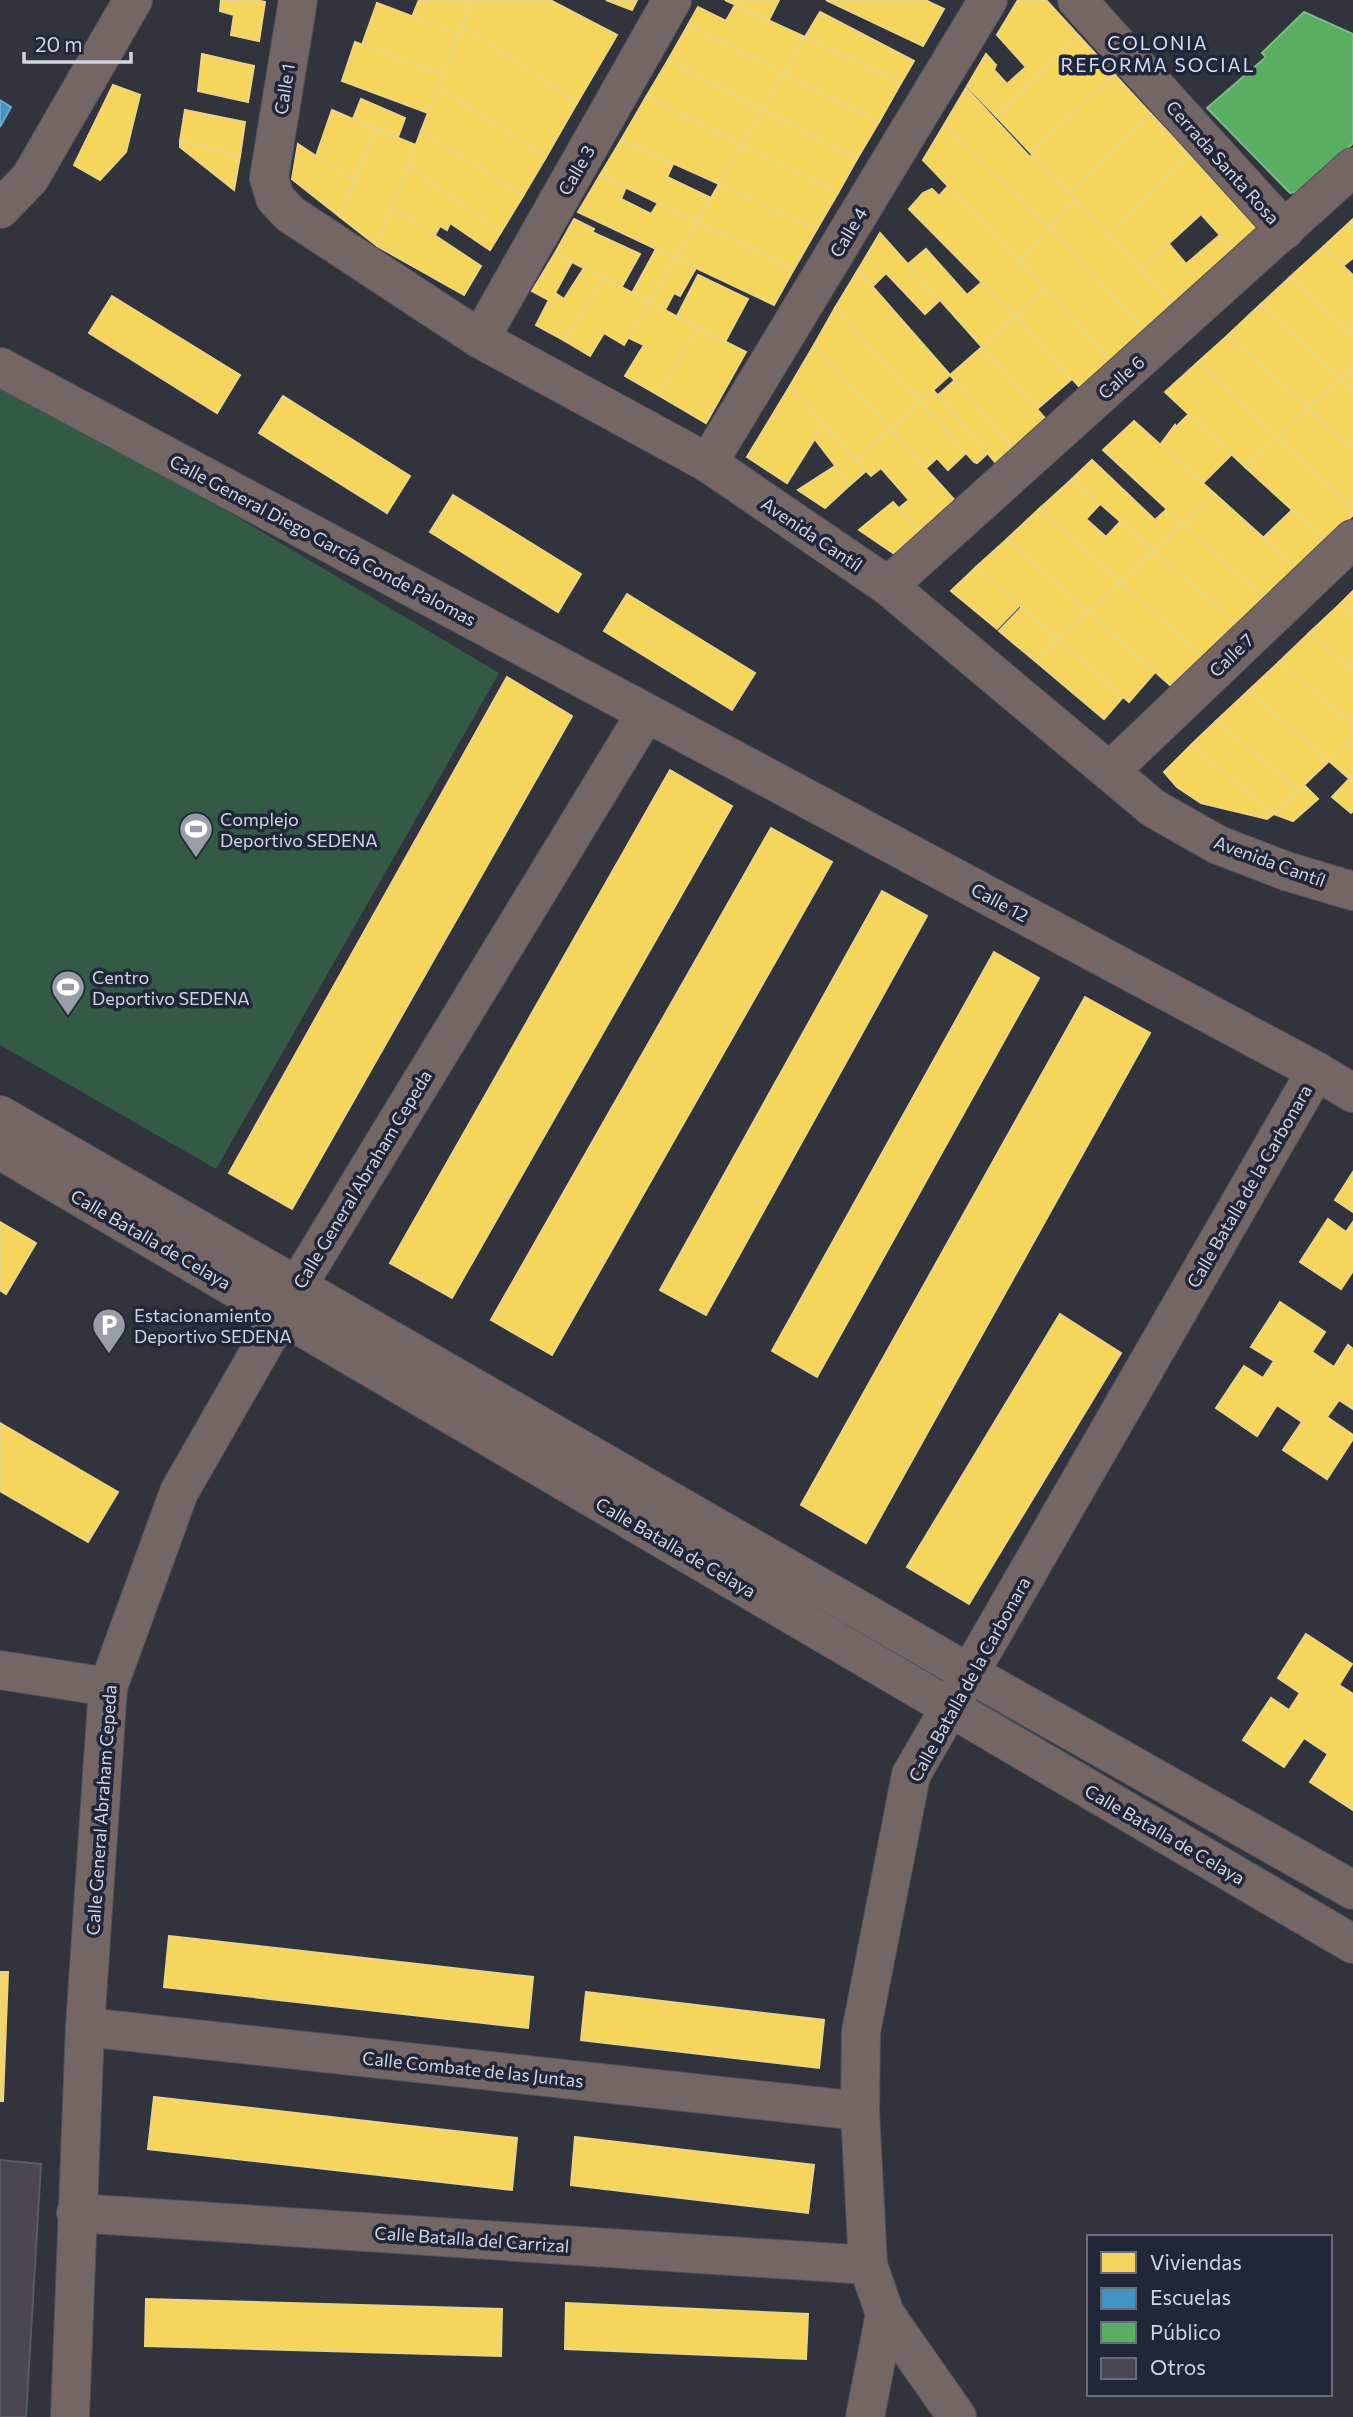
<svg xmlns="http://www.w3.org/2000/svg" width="1353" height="2417" viewBox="0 0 1353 2417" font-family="Commissioner,sans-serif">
  <rect width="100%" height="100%" fill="#31343d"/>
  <path fill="#325a44" d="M0,376L499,673L216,1169L0,1045Z"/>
  <g fill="#f6d55c" stroke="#ebd584" stroke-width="2">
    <path d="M221,0H256L265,2L259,41L231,35L234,15L220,11Z"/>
    <path d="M419,0H472L459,34L412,17Z"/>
    <path d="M472,0H550L617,35L577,103L462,26Z"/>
    <path d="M606,0H637L632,10Z"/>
    <path d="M725,0H779L769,20Z"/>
    <path d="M826,0H925L944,9L923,46Z"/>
    <path d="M1018,0H1046L1079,36L996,116L967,86L986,54L996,65L994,70L1007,84L1026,67L997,35Z"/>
    <path d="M377,3L459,34L443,75L362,45Z"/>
    <path d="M735,5L805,37L783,73L688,25L698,7L726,21Z"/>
    <path d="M820,12L914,61L901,83L805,37Z"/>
    <path d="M688,25L783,73L763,110L668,60Z"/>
    <path d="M462,26L577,103L546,157L438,87Z"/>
    <path d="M1079,36L1115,75L1030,152L996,116Z"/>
    <path d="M805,37L901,83L879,122L783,73Z"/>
    <path d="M355,42L443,75L428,113L342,81Z"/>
    <path d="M202,54L254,66L248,102L198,91Z"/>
    <path d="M668,60L763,110L742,145L646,97Z"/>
    <path d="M783,73L879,122L857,159L763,110Z"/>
    <path d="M1115,75L1151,114L1069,193L1030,152Z"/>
    <path d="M113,85L140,95L126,152L100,180L74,165Z"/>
    <path d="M438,87L546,157L523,196L421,131Z"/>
    <path d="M966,88L1030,157L1032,155L1075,199L1049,228L944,125Z"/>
    <path d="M646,97L742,145L719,184L621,140Z"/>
    <path d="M361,99L405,118L398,137L353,119Z"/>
    <path d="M185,110L245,122L240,156L180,141Z"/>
    <path d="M332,110L376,129L354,181L316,156Z"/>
    <path d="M763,110L857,159L838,193L742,145Z"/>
    <path d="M1151,114L1190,155L1108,235L1069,193Z"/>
    <path d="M944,125L1049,228L1020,261L923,160Z"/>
    <path d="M376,129L416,145L377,246L340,217Z"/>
    <path d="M421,131L523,196L501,232L408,166Z"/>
    <path d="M621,140L673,164L667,177L711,198L697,222L600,175Z"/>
    <path d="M180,141L240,156L234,190L180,147Z"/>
    <path d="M298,144L354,181L340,217L292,179Z"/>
    <path d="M742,145L838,193L817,229L719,184Z"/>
    <path d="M1190,155L1262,233L1238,255L1201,214L1141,269L1108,235Z"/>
    <path d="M408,166L501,232L490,250L450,223L447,230L440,226L435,235L392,207Z"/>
    <path d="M600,175L626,187L621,199L651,214L658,203L697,222L675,258L578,212Z"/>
    <path d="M719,184L817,229L794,269L697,222Z"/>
    <path d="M948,186L1045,287L1015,316L909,209L923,193L932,189L939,196Z"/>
    <path d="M1075,199L1178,309L1150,335L1049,228Z"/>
    <path d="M392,207L481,266L464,295L377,246Z"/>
    <path d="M574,219L594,229L592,232L640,254L621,288L555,253Z"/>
    <path d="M1353,219V258L1343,266L1323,247Z"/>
    <path d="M697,222L794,269L774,305L675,258Z"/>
    <path d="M1049,228L1150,335L1115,366L1020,261Z"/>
    <path d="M880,233L940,300L925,314L886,273L873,286L858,270Z"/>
    <path d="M1220,235L1238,255L1178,309L1141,269L1169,244L1186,264Z"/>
    <path d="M1323,247L1353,275V336L1290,277Z"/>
    <path d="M656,249L675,258L650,302L632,293Z"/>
    <path d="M926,249L967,295L982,282L1015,316L982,347L908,264Z"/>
    <path d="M555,253L572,262L555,293L564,299L584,268L604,278L565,341L536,325L549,300L532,291Z"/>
    <path d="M675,258L696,268L680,296L674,293L665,310L650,302Z"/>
    <path d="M858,270L950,375L920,402L835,308Z"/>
    <path d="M698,275L748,299L725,342L677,316Z"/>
    <path d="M1290,277L1353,336V367L1340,379L1261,304Z"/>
    <path d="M604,278L650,302L624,345L604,333L590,356L565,341Z"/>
    <path d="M1045,287L1115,366L1085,393L1015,316Z"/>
    <path d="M112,296L240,375L217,413L89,333Z"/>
    <path d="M650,302L698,328L658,395L625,376L644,345L629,338Z"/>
    <path d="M1261,304L1340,379L1308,408L1228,335Z"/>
    <path d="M835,308L920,402L890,429L814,345Z"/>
    <path d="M1015,316L1072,379L1037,409L982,347Z"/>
    <path d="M698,328L746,352L706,423L658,395Z"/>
    <path d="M1228,335L1308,408L1277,437L1198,362Z"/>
    <path d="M814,345L890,429L855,460L790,386Z"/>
    <path d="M982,347L1051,425L1018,454L950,375Z"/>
    <path d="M1198,362L1277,437L1245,467L1165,392Z"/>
    <path d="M1353,367V390L1340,379Z"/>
    <path d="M1340,379L1353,390V450L1308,408Z"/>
    <path d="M955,380L1018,454L1001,469L938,395Z"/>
    <path d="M790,386L824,424L787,483L747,457Z"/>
    <path d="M933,390L988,453L977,463L974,462L920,402Z"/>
    <path d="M283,396L410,476L387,513L259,433Z"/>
    <path d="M920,402L966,453L948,470L937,458L926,468L890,429Z"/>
    <path d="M1308,408L1353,450V509L1277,437Z"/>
    <path d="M1189,414L1232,454L1203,483L1160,445L1175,425L1176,427Z"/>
    <path d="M1134,421L1215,494L1183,524L1103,450Z"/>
    <path d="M824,424L866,471L850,485L814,438Z"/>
    <path d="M890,429L960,506L926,538L899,508L909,500L881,468L871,476L855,460Z"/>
    <path d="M1277,437L1353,509V515L1326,541L1245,467Z"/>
    <path d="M1092,460L1155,520L1167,509L1183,524L1154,551L1072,479Z"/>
    <path d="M835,466L850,485L825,508L798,490Z"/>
    <path d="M1072,479L1100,504L1086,519L1106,537L1120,522L1154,551L1120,582L1039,509Z"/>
    <path d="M1215,494L1297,568L1265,599L1183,524Z"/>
    <path d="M453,495L581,574L558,612L430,532Z"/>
    <path d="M893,502L926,538L902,559L859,530Z"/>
    <path d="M1039,509L1120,582L1088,612L1007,539Z"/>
    <path d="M1292,510L1326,541L1297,568L1263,538Z"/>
    <path d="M1183,524L1265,599L1238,625L1154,551Z"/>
    <path d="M1007,539L1088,612L1058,639L976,567Z"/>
    <path d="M1154,551L1238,625L1203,657L1120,582Z"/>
    <path d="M976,567L1020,605L997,629L951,591Z"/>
    <path d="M1120,582L1203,657L1172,687L1088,612Z"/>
    <path d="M1353,591V615L1340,604Z"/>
    <path d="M627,594L755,673L732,710L604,631Z"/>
    <path d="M1340,604L1353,615V671L1309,633Z"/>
    <path d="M1022,607L1058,639L1035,661L999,631Z"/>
    <path d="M1088,612L1155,672L1129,702L1058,639Z"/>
    <path d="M1309,633L1353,671V725L1279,662Z"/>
    <path d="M1058,639L1123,697L1104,719L1035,661Z"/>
    <path d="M1279,662L1353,725V739L1329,761L1248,691Z"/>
    <path d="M507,677L572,716L292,1209L229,1173Z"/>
    <path d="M1248,691L1329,761L1299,790L1216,721Z"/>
    <path d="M1216,721L1299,790L1274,814L1191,745Z"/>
    <path d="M1353,739V782L1329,761Z"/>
    <path d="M1191,745L1274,814L1267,819L1201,803L1177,787L1164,772Z"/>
    <path d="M670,770L732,806L452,1298L390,1263Z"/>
    <path d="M1349,779L1353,782V811L1351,813L1332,797Z"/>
    <path d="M1304,785L1318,799L1293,821L1274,814Z"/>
    <path d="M771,828L832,862L552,1355L491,1320Z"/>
    <path d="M882,891L927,916L706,1315L660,1290Z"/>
    <path d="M994,952L1039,978L817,1377L772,1351Z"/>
    <path d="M1085,997L1150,1033L866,1543L801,1505Z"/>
    <path d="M1353,1172V1212L1335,1200Z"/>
    <path d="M1328,1219L1346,1232L1353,1222V1271L1341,1289L1300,1262Z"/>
    <path d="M0,1222L36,1243L6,1294L0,1290Z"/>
    <path d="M1280,1302L1325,1332L1312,1352L1334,1367L1348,1345L1353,1349V1409L1339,1400L1327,1417L1353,1435V1439L1327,1479L1283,1450L1302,1422L1277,1405L1257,1436L1216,1408L1244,1366L1263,1378L1274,1361L1251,1347Z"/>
    <path d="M1060,1314L1121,1353L969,1604L907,1567Z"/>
    <path d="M0,1423L118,1492L88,1542L0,1491Z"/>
    <path d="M1306,1634L1352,1664L1339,1685L1353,1694V1810L1310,1782L1328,1754L1304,1738L1284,1767L1243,1740L1271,1698L1289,1710L1300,1693L1278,1678Z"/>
    <path d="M169,1936L533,1977L528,2028L164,1987Z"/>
    <path d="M0,1972H8L3,2101H0Z"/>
    <path d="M586,1992L824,2020L819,2068L581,2040Z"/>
    <path d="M154,2097L517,2138L512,2190L148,2149Z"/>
    <path d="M575,2137L814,2165L808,2213L571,2185Z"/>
    <path d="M146,2299L502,2309L501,2356L145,2346Z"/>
    <path d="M566,2303L808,2314L806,2359L565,2349Z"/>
  </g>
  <path fill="#4393c3" stroke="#6ea7cc" stroke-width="2" d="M0,100L11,107L0,127Z"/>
  <path fill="#5aae61" stroke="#7eba87" stroke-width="2" d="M1304,12L1353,34V143L1303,191L1290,193L1207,108L1266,57L1262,53Z"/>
  <path fill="#4b4653" stroke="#5a5a62" stroke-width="2" d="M0,2160L41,2164L26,2417H0Z"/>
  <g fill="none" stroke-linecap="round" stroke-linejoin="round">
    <g stroke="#4f525a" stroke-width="40">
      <g id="minor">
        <path d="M298,0L269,178L275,198L290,214L480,339L708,463L888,586L1153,808L1218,845L1286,871L1353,891"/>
        <path d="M1077,0L1285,230"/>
        <path d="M0,209L30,178L133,0"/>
        <path d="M480,339L672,0"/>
        <path d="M0,367L1316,1071L1353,1093"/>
        <path d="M708,463L988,0"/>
        <path d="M888,586L1353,167"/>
        <path d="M1110,771L1353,539"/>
        <path d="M0,1115L969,1673L1353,1890"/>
        <path d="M0,1150L1353,1944"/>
        <path d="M0,1670L108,1687"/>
        <path d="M85,2027L860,2111"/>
        <path d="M76,2213L868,2265"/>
        <path d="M70,2417L85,2027L108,1687L179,1492L296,1288L646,713"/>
        <path d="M865,2417L885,2314"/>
        <path d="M957,2417L885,2314L868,2265L860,2111L861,2032L911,1775L1316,1071"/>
      </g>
    </g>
    <use href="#minor" stroke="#756666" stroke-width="38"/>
  </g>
  <defs>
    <g id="stadium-pin" transform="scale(1.75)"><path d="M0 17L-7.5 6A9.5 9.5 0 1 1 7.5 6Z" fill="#999da8" stroke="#212638"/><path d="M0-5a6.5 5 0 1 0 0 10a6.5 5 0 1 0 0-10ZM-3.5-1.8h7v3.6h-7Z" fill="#fff"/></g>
    <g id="parking-pin" transform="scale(1.75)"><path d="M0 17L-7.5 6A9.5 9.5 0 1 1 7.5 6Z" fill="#999da8" stroke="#212638"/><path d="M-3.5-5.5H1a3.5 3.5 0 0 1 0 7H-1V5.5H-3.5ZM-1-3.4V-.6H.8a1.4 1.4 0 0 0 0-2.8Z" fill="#fff"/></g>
  </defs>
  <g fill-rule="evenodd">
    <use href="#stadium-pin" x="196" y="829"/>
    <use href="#stadium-pin" x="68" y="987"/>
    <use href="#parking-pin" x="109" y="1325"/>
  </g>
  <g text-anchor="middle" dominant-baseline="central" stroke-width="7" stroke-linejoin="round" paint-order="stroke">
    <g font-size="18" fill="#d1d5e1" stroke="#212638">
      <text transform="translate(284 89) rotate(-81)">Calle 1</text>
      <text transform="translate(1223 162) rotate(48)">Cerrada Santa Rosa</text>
      <text transform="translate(576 170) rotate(-60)">Calle 3</text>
      <text transform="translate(848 232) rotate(-59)">Calle 4</text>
      <text transform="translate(1121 377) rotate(-42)">Calle 6</text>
      <text transform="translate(812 534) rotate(34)">Avenida Cantíl</text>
      <text transform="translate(323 540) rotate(28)">Calle General Diego García Conde Palomas</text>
      <text transform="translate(1231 655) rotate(-44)">Calle 7</text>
      <text transform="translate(1270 861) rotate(20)">Avenida Cantíl</text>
      <text transform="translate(1000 902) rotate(28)">Calle 12</text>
      <text transform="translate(362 1179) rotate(-59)">Calle General Abraham Cepeda</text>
      <text transform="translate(1249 1186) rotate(-60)">Calle Batalla de la Carbonara</text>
      <text transform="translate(151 1239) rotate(30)">Calle Batalla de Celaya</text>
      <text transform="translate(676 1547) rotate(30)">Calle Batalla de Celaya</text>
      <text transform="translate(969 1679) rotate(-61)">Calle Batalla de la Carbonara</text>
      <text transform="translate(101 1810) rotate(-86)">Calle General Abraham Cepeda</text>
      <text transform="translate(1165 1834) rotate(30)">Calle Batalla de Celaya</text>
      <text transform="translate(473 2069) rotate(6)">Calle Combate de las Juntas</text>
      <text transform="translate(472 2239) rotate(4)">Calle Batalla del Carrizal</text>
    </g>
    <g font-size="18" fill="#d1d5e1" stroke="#212638" text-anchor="start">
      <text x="220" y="819">Complejo<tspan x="220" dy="21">Deportivo SEDENA</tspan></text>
      <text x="92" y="977">Centro<tspan x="92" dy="21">Deportivo SEDENA</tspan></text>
      <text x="134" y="1315">Estacionamiento<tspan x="134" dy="21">Deportivo SEDENA</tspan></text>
    </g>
    <g font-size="19" letter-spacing="2" fill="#d6def6" stroke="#212638">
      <text x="1158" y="42">COLONIA<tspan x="1158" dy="22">REFORMA SOCIAL</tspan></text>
    </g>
  </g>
  <rect x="1087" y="2235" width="245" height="161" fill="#212638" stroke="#676c7c" stroke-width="2"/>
  <rect x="1101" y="2252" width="35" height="21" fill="#f6d55c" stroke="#676c7c" stroke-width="2"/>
  <text x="1150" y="2270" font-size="21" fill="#d1d5e1">Viviendas</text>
  <rect x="1101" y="2288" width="35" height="21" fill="#4393c3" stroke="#676c7c" stroke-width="2"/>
  <text x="1150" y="2305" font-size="21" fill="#d1d5e1">Escuelas</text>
  <rect x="1101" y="2322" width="35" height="21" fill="#5aae61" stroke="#676c7c" stroke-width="2"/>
  <text x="1150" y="2340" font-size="21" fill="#d1d5e1">Público</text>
  <rect x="1101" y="2358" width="35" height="21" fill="#4b4653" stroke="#676c7c" stroke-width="2"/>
  <text x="1150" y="2375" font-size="21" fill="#d1d5e1">Otros</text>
  <path d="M24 52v10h107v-10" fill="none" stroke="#d1d5e1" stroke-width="3.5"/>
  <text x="35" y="52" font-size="21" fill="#d1d5e1" stroke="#212638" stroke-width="5" paint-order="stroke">20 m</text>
</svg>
